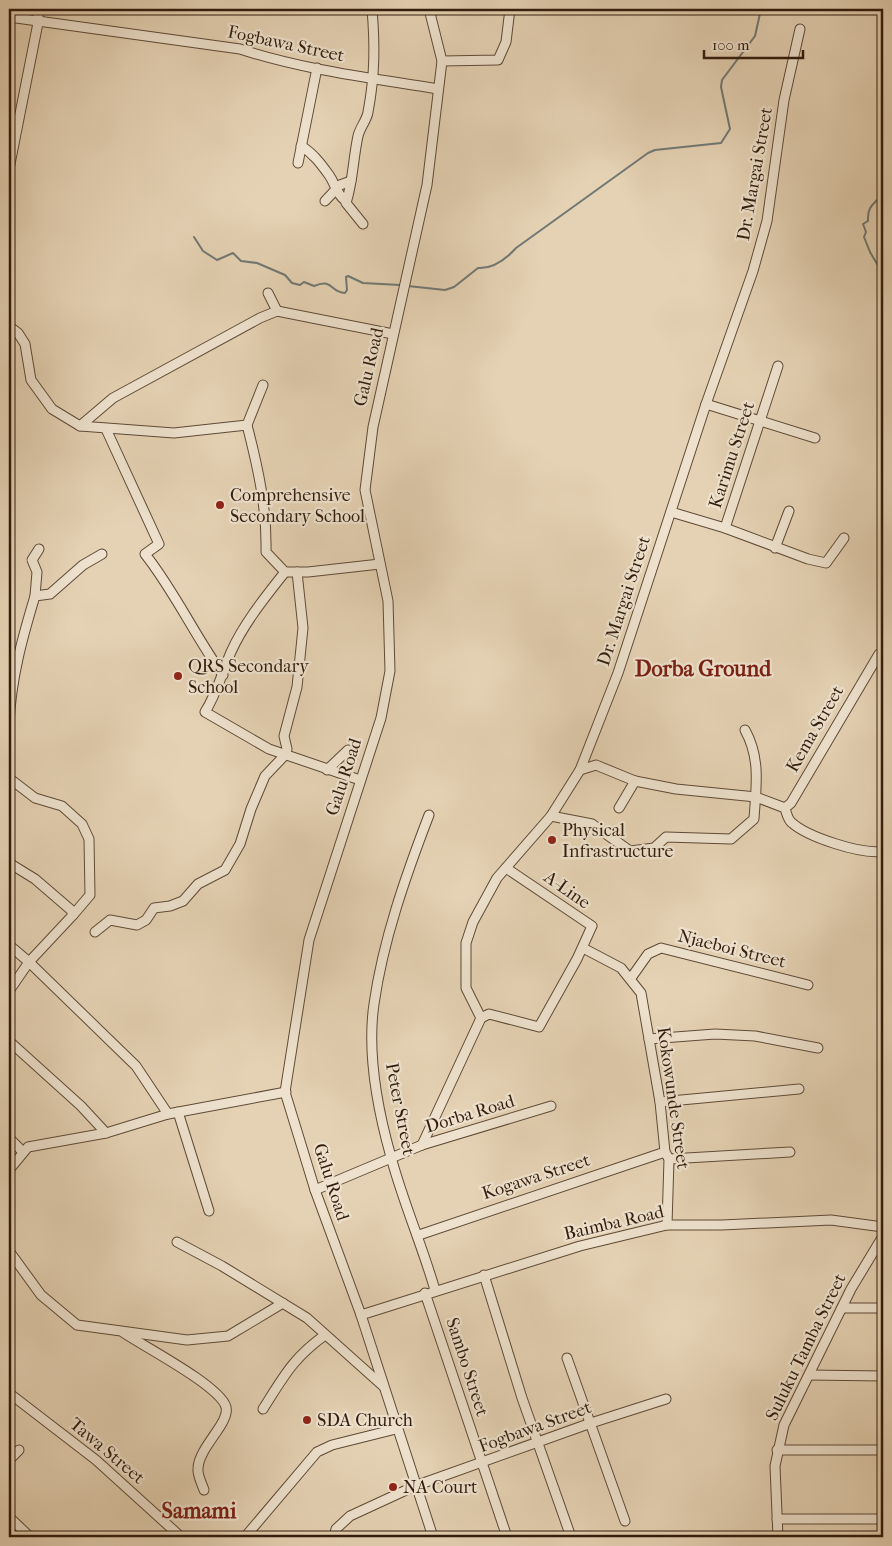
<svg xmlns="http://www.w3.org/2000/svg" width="892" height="1546" viewBox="0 0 892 1546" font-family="'IM FELL French Canon',serif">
  <rect width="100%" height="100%" fill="#e5d2b4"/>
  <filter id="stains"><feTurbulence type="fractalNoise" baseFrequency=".004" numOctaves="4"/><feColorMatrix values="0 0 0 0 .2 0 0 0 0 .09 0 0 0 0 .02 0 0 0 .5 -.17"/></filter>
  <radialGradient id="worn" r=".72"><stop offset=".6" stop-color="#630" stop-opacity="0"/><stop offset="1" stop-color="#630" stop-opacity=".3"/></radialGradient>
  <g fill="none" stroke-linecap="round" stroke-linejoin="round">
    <g stroke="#717874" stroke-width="2">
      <path d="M883,105L879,115L883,119"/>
      <path d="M883,123V128"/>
      <path d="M883,192C877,204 867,203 868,221L863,224L866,232L864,237L870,252L883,274"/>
      <path d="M194,237L203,251L217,260L233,253L241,261L257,263L285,275L292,283L300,285L304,282L314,286C334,278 329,292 345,293L347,290L346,277L348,276L363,283L400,285"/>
      <path d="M408,286L445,290L454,287L478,268C493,269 506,259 516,248L648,153L655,150L721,143L730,129L721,87L722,80L755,36L761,9"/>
      <path d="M9,413L11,407V378"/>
    </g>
    <g stroke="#5f4a37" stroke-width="11">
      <g id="minor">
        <path d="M429,9L442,61L427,185L373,427L365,490L388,601L390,671L381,718L309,940L285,1092L315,1190L361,1315L433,1537"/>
        <path d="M9,17L240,49C304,70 372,78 438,89"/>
        <path d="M442,61L498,60L506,42L510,9"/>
        <path d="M301,146C313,153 321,164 329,175C336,185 336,194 346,201"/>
        <path d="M298,163L317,68"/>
        <path d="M9,169L38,23V9"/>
        <path d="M325,201L340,185L351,181"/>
        <path d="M363,224L346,203C353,182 353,159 358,136C360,127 367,120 368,112C375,75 375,45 372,9"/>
        <path d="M268,293L277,311"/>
        <path d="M9,326L18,333L25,344L31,380L52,409L80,426L174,433L247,425"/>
        <path d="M706,404L815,438"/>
        <path d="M247,425C258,468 267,508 266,552L285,572H308L380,564"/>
        <path d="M247,425L263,385"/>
        <path d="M80,426L113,398L260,318L277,311L393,334"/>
        <path d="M106,429L159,544L145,554C175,592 195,636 223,675"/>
        <path d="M671,512L725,528L778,366"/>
        <path d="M725,528L808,559L826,563L844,538"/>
        <path d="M775,548L789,511"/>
        <path d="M285,572C266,596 244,623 231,652C222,673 217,693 205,712L269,749L360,780"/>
        <path d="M35,596L37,572L32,560L39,549"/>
        <path d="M9,724C11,679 22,639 35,596L50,594L83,565L102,554"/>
        <path d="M327,770L348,750"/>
        <path d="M580,770L596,765L635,781"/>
        <path d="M9,778L35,798L62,806L82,824L89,839L90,895L73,915"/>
        <path d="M619,808L635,781L676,789L756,797L785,808L791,803L879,654"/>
        <path d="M785,808C786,812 788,819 791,822C807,837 862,855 883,851"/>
        <path d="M429,815C406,875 383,940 374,1004C367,1052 378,1111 391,1157C403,1202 422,1245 435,1290"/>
        <path d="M551,816L592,824L630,851L654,848L666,837L731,839L754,819C756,787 761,759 745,730"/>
        <path d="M9,863L35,879L71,910L73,915L29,962L9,945"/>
        <path d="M95,932L110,920L137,925L146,920L154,908L170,906L183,901L198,884L225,870L240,844L251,809L265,776L285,755L287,749L284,736L297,687L303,628L297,572"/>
        <path d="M583,948L621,968L641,993L660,1102L665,1152L669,1159L667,1225"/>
        <path d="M631,978L648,954L661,948L808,985"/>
        <path d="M9,991L29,962L136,1066L168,1114"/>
        <path d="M481,1018L489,1014L539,1027L577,959L592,926L506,868"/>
        <path d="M649,1039L715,1034L755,1036L818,1048"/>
        <path d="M9,1041L81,1106L106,1133"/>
        <path d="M660,1102L799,1089"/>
        <path d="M178,1112L209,1211"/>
        <path d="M9,1138L23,1152"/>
        <path d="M422,1145L481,1018L466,988V943L473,922L497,878L551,816L580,770L618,673L706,404L753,271L767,221L784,100L800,29"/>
        <path d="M669,1159L790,1152"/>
        <path d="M9,1170L28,1147L106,1133L168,1114L286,1092"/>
        <path d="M315,1190L422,1145L551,1106"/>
        <path d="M419,1235L665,1152"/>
        <path d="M177,1242L222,1266L307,1318L383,1386"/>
        <path d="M9,1251L41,1295L77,1325L187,1340L228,1336L283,1303"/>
        <path d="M484,1275L522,1398L571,1537"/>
        <path d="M425,1293L507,1537"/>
        <path d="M842,1308H883"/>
        <path d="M361,1315L580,1246L667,1225H722L831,1220L883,1227"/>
        <path d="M124,1333C145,1347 220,1386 226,1407C230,1423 199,1447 198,1468C197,1475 202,1484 204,1490"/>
        <path d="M567,1358L625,1521"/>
        <path d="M809,1375L883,1376"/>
        <path d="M9,1393L96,1460L181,1537"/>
        <path d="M263,1409C284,1376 293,1358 325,1335"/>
        <path d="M777,1450H883"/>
        <path d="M9,1460L19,1450"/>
        <path d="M9,1517L30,1537"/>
        <path d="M777,1519H883"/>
        <path d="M245,1537L317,1452L332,1445L396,1429"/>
        <path d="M334,1537L336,1529L350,1516L415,1486L591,1423L666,1399"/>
        <path d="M778,1537L775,1466L784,1425L851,1289L883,1236"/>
      </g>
    </g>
    <use href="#minor" stroke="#eee2ce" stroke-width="9"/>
  </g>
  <g fill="#8f2418" stroke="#eee2ce" stroke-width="2">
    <circle cx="220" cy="505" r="5"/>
    <circle cx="178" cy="676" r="5"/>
    <circle cx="552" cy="840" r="5"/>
    <circle cx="307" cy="1420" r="5"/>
    <circle cx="393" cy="1487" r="5"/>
  </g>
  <g text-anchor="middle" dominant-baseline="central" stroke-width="4.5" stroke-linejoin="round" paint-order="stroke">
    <g font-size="18" fill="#321c0d" stroke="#eee2ce">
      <text transform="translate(286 44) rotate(12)">Fogbawa Street</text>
      <text transform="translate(755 174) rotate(-80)">Dr. Margai Street</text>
      <text transform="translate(369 367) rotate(-77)">Galu Road</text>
      <text transform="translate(732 455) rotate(-72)">Karimu Street</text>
      <text transform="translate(624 601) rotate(-72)">Dr. Margai Street</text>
      <text transform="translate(815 729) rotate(-60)">Kema Street</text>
      <text transform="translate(344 777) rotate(-72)">Galu Road</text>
      <text transform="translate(567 890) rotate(35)">A-Line</text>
      <text transform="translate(732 949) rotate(14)">Njaeboi Street</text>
      <text transform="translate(673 1098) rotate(82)">Kokowunde Street</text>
      <text transform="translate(400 1109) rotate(79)">Peter Street</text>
      <text transform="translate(470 1114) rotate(-17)">Dorba Road</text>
      <text transform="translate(536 1177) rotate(-18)">Kogawa Street</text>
      <text transform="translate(331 1182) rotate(72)">Galu Road</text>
      <text transform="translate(614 1223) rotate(-13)">Baimba Road</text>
      <text transform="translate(806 1347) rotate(-64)">Suluku Tamba Street</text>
      <text transform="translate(467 1367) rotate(72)">Sambo Street</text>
      <text transform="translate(535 1427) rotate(-20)">Fogbawa Street</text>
      <text transform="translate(107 1451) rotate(40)">Tawa Street</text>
    </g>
    <g font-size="18" fill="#321c0d" stroke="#eee2ce" text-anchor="start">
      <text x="230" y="495">Comprehensive<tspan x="230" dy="21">Secondary School</tspan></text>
      <text x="188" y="666">QRS Secondary<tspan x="188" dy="21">School</tspan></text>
      <text x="562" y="830">Physical<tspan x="562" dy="21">Infrastructure</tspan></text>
      <text x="317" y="1420">SDA Church</text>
      <text x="403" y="1487">NA Court</text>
    </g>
    <g font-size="22" font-weight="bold" fill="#7a1f14" stroke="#eee2ce">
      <text x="703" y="669">Dorba Ground</text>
      <text x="199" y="1511">Samami</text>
    </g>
  </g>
  <rect width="892" height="1546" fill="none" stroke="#e5d2b4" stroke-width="30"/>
  <rect x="10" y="10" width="872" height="1526" fill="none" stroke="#321c0d" stroke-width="2.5"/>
  <rect x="15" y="15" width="862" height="1516" fill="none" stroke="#321c0d"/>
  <path d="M704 50v8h99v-8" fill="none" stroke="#321c0d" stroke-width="2.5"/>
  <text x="712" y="50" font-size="15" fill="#321c0d" stroke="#eee2ce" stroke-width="4" paint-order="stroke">100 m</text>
  <rect width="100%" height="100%" filter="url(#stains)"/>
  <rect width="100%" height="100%" fill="url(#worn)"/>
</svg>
